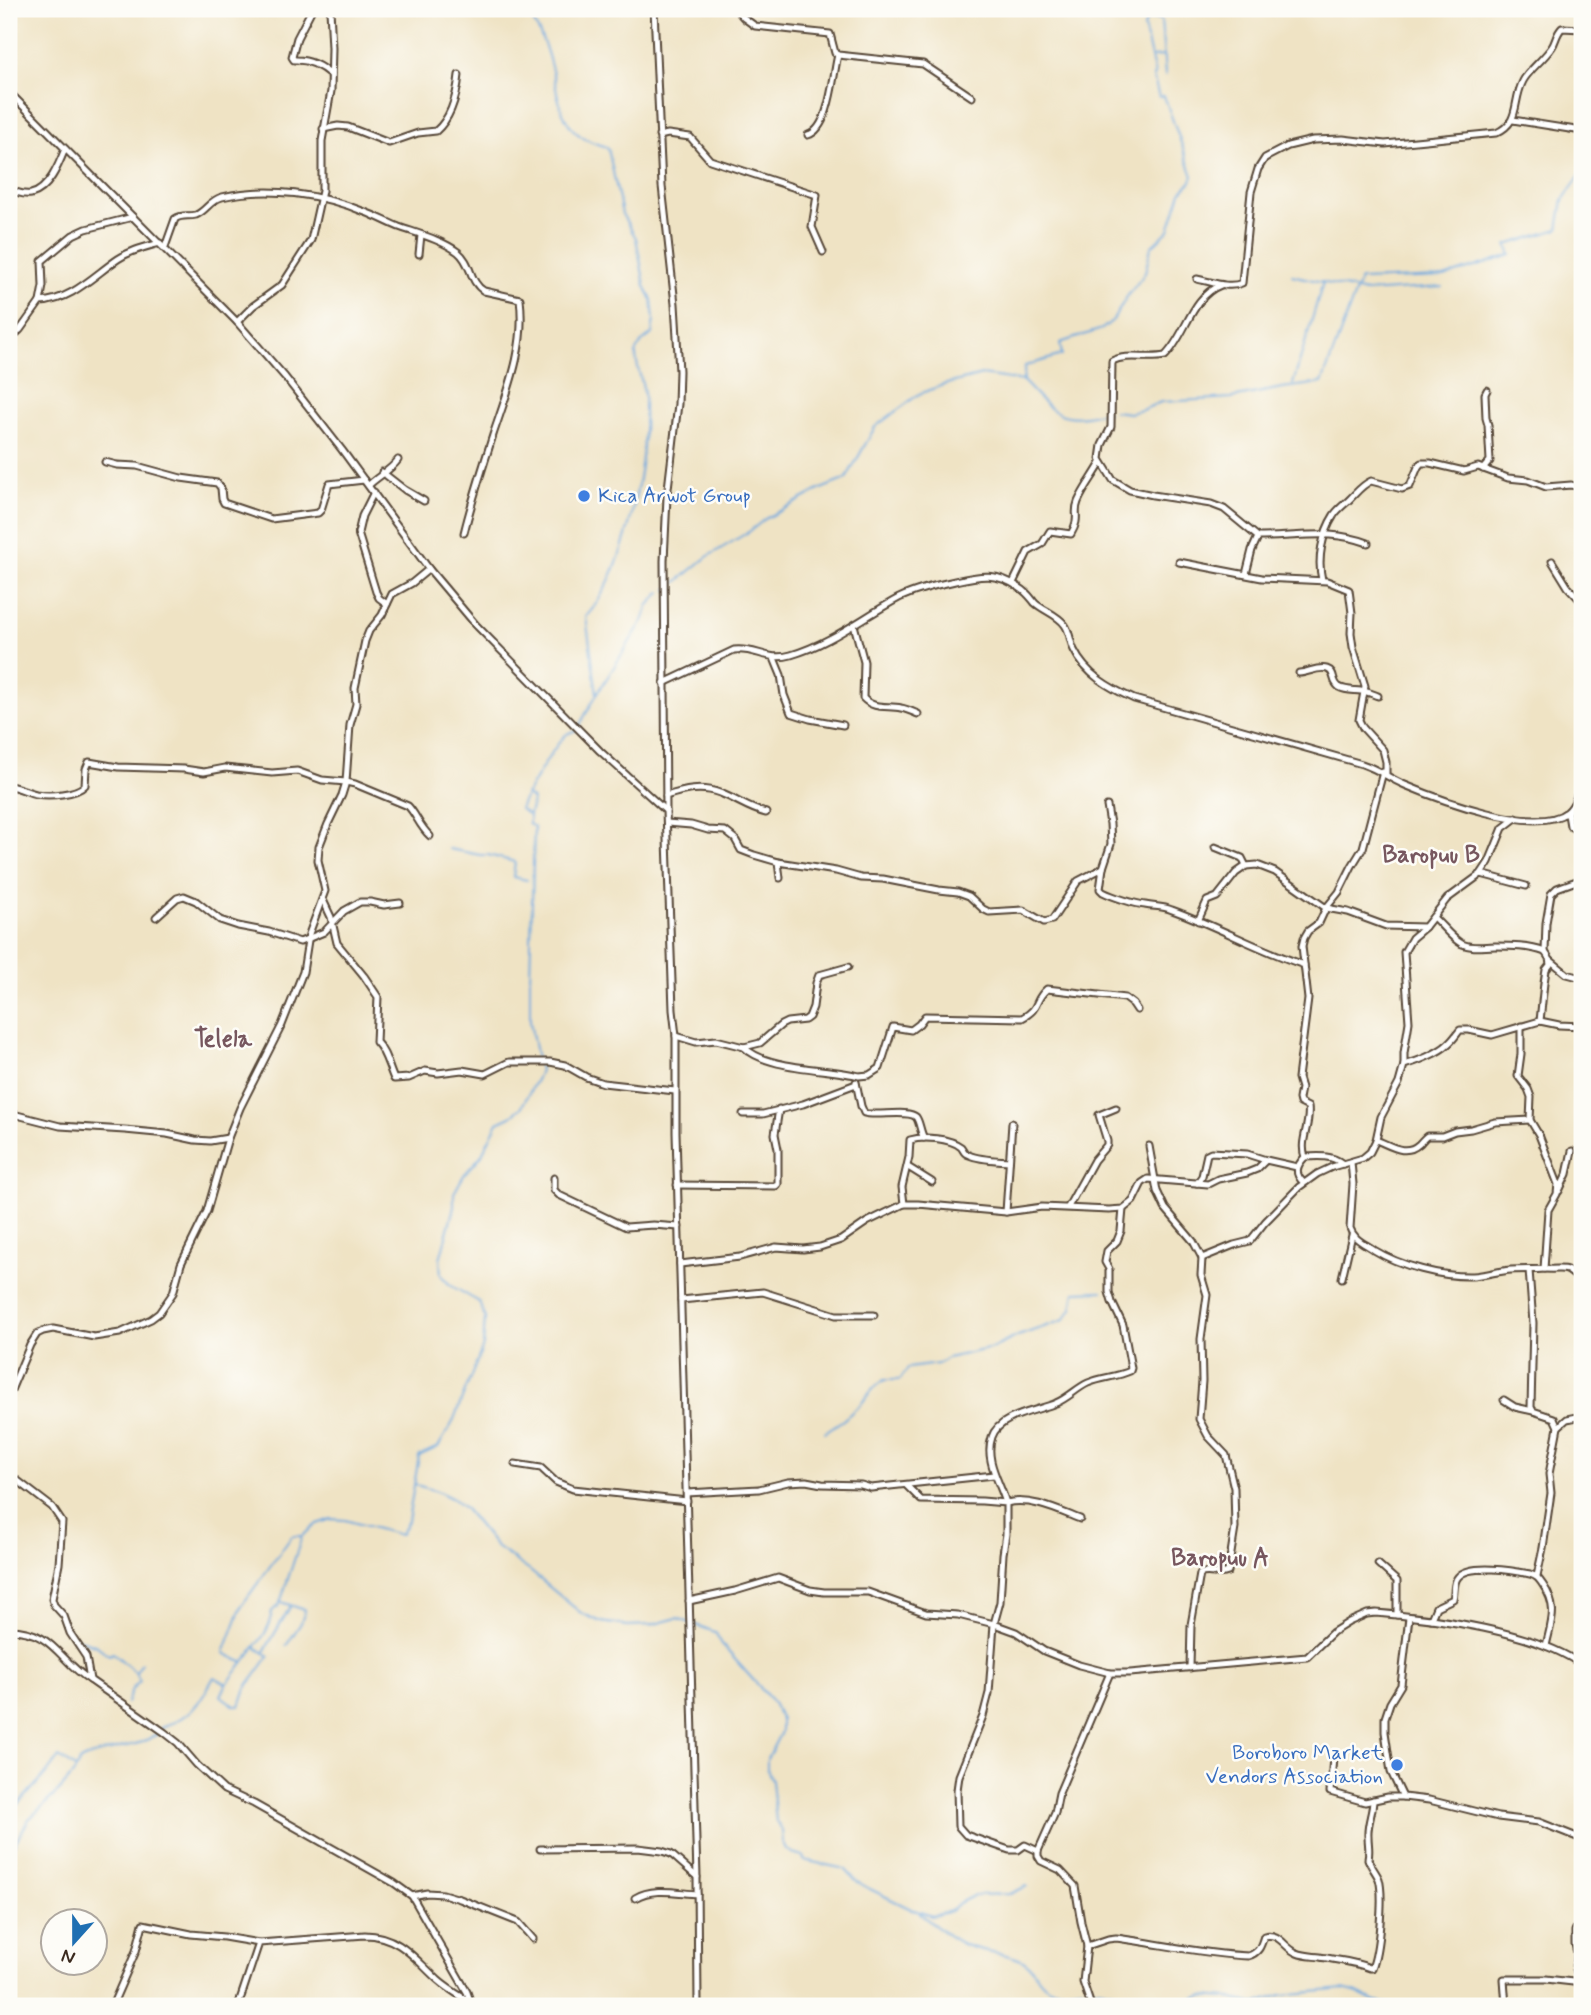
<svg xmlns="http://www.w3.org/2000/svg" width="1591" height="2015" viewBox="0 0 1591 2015" font-family="Mynerve,sans-serif">
  <rect width="100%" height="100%" fill="#fdfcf7"/>
  <filter id="ink" filterUnits="userSpaceOnUse"><feTurbulence type="fractalNoise" baseFrequency=".0143" numOctaves="2"/><feDisplacementMap in="SourceGraphic" scale="14" xChannelSelector="R" yChannelSelector="G"/><feConvolveMatrix kernelMatrix="1 2 1 2 8 2 1 2 1" color-interpolation-filters="sRGB"/></filter>
  <filter id="wash" filterUnits="userSpaceOnUse"><feTurbulence type="fractalNoise" baseFrequency=".00686" numOctaves="4" result="noise"/><feDisplacementMap in="SourceGraphic" scale="28" xChannelSelector="R" yChannelSelector="G"/><feGaussianBlur stdDeviation="1.57" result="paint"/><feColorMatrix in="noise" values="0 0 0 0 0 0 0 0 0 0 0 0 0 0 0 0 0 1.4 0 .05"/><feComposite in="paint" operator="in"/></filter>
  <g filter="url(#wash)">
    <rect width="100%" height="100%" fill="#efe3c4"/>
    <g fill="none" stroke-linecap="round" stroke-linejoin="round">
      <g stroke="#6ea8de" stroke-width="2">
        <path d="M523,9C537,23 545,43 550,63C557,85 558,119 578,134C585,141 599,144 608,148L622,214L636,238L645,286L652,300L654,319L652,334L642,342L636,351C635,363 641,376 643,388C645,394 644,402 644,409C647,467 625,573 586,617L597,694L579,726"/>
        <path d="M1148,18L1161,19L1165,75"/>
        <path d="M1153,57L1163,56"/>
        <path d="M1292,275L1365,292L1442,287"/>
        <path d="M1023,381C1043,401 1054,421 1086,416C1093,415 1101,412 1108,412"/>
        <path d="M1293,384L1323,282"/>
        <path d="M1114,411L1129,413L1142,410L1161,402L1232,398L1282,388L1322,383L1360,280L1444,277L1511,255L1507,245L1558,229L1563,200L1582,173"/>
        <path d="M667,590L707,557L750,531L765,519L821,489L846,479L875,427L919,394L943,385L982,375L1023,381L1025,366L1062,355L1060,343L1102,329L1113,320L1126,298L1145,273L1151,247L1169,230L1181,192L1190,183L1193,176L1164,96L1159,97L1153,76L1155,75L1144,27L1148,16L1146,9"/>
        <path d="M597,694L644,619L648,606L661,592"/>
        <path d="M525,794L533,800L529,814"/>
        <path d="M449,849L480,855H488L515,862L513,877L527,880"/>
        <path d="M537,1059L530,1022V979L534,827L529,824V815L520,809C525,795 556,742 567,734C570,732 573,732 576,730"/>
        <path d="M825,1432L843,1420L860,1405L873,1389L884,1380H900L908,1368L938,1364L947,1358L993,1348L1018,1336L1064,1320L1072,1309L1075,1292L1102,1291"/>
        <path d="M416,1485L437,1491L453,1499L465,1509L496,1547L530,1571L581,1613L601,1622L628,1626L651,1625L677,1618L715,1632L723,1646L772,1701L781,1719V1732L767,1759V1769L772,1781L776,1822L782,1830L783,1843L786,1849L792,1853L803,1856L804,1860L808,1861L845,1869L856,1881L870,1889L911,1909L932,1916L951,1911L959,1903L975,1895L1010,1894L1027,1886"/>
        <path d="M281,1602L305,1610L301,1623L286,1646"/>
        <path d="M76,1638L97,1646L109,1655L113,1653L135,1672L140,1681L132,1689L127,1703"/>
        <path d="M264,1652L290,1607"/>
        <path d="M242,1662L224,1653L242,1605L292,1536H302"/>
        <path d="M136,1672L142,1663"/>
        <path d="M226,1685L221,1696L235,1706H240L246,1688L269,1656L255,1647"/>
        <path d="M10,1813L46,1774L59,1757L75,1768"/>
        <path d="M9,1853L29,1819L59,1791L73,1775L80,1761L93,1755L143,1742L156,1735L164,1726L175,1722L191,1711L202,1698L214,1677L227,1684L264,1635L270,1623L272,1611L279,1606L302,1536L317,1524L331,1519L345,1520L400,1535L408,1521L419,1456L438,1447L452,1424L483,1346L485,1318L479,1302L450,1285L441,1275L440,1259L454,1207V1193L464,1175L481,1156L498,1122L511,1116L521,1108L537,1078L540,1070L539,1065"/>
        <path d="M920,1914C935,1925 948,1938 965,1945C982,1952 1002,1952 1019,1959C1035,1965 1036,1982 1050,1988C1060,1992 1072,1988 1082,1987"/>
        <path d="M1088,1987C1108,1989 1126,1995 1142,2006"/>
        <path d="M1171,2006L1202,1996L1228,1998L1255,2004L1281,1995L1343,1989L1358,1993L1376,2002L1397,2006"/>
      </g>
    </g>
  </g>
  <g filter="url(#ink)">
    <g fill="none" stroke-linecap="round" stroke-linejoin="round">
      <g stroke="#564637" stroke-width="9">
        <g id="minor">
          <path d="M312,9L297,38L292,57L294,60C309,59 320,65 331,75"/>
          <path d="M654,9L662,186L675,304L679,371L678,404L667,497L664,561L666,811L673,1010L676,1036V1132L697,1877L698,2006"/>
          <path d="M736,9L744,18L755,26L830,34L835,53L838,55L923,64L972,97"/>
          <path d="M9,92L237,322L285,377L342,450L429,569L476,625L600,751L666,811"/>
          <path d="M1513,120L1582,131"/>
          <path d="M323,129L338,126L348,127L389,143L418,133L436,131C452,117 457,95 459,75"/>
          <path d="M808,135C830,129 833,74 838,55"/>
          <path d="M659,136L668,134L690,137L710,160L817,195L812,227L823,252"/>
          <path d="M9,189C15,192 24,195 31,194C49,190 59,164 65,149"/>
          <path d="M165,247L175,219C182,214 188,217 196,215C206,211 210,200 222,197C269,186 321,194 365,212C376,216 387,222 399,227C419,234 442,240 458,252C472,263 469,282 484,291L520,299C526,347 508,390 493,435C483,467 472,500 464,533"/>
          <path d="M419,254L421,235"/>
          <path d="M1197,279C1212,282 1229,289 1242,283L1251,192L1258,169L1265,158L1288,146L1313,140L1343,139L1385,144L1496,133C1521,122 1512,102 1523,81C1528,71 1544,59 1552,47C1556,41 1556,34 1562,28L1582,29"/>
          <path d="M1221,285C1191,296 1186,336 1165,356C1148,360 1127,353 1112,361L1111,427L1102,445L1100,459L1113,480L1130,490L1153,495L1211,504L1224,509L1258,537C1299,538 1328,528 1368,543"/>
          <path d="M40,302L43,286L42,261L73,235L86,229L133,217"/>
          <path d="M237,322L253,306L282,285L311,240L322,191V141L331,91L332,48L330,9"/>
          <path d="M9,340L20,330L40,302C72,300 93,276 118,259C131,250 146,247 160,243"/>
          <path d="M105,462L117,465L137,466L181,478L217,483L221,488L222,499L224,503L271,519L318,513L321,510L329,484L364,480"/>
          <path d="M1483,469L1490,461L1488,425L1486,418L1485,394L1487,390"/>
          <path d="M382,472L405,490L424,501"/>
          <path d="M369,485C378,476 391,470 398,460"/>
          <path d="M374,492L362,516L358,533L376,592L379,598L387,604"/>
          <path d="M1552,561L1568,587L1582,602"/>
          <path d="M1179,562L1262,578L1327,581L1349,590L1352,613L1351,633L1353,647L1365,686L1359,720L1363,728L1383,750L1386,762V773"/>
          <path d="M1246,574L1252,550L1258,537"/>
          <path d="M1322,580C1317,559 1322,534 1334,515C1338,509 1345,504 1350,499C1357,492 1362,485 1371,481L1402,489L1410,486L1418,467L1421,463H1430L1464,471L1478,467L1508,478L1528,480L1546,487L1571,485L1582,488"/>
          <path d="M1013,583L1028,552L1042,544L1050,531L1071,534C1081,517 1073,514 1078,502C1084,488 1094,476 1101,463"/>
          <path d="M854,625L864,662L863,698C874,710 888,705 901,708C907,709 913,712 918,714"/>
          <path d="M774,658L781,675L784,695L791,713L810,719L843,725"/>
          <path d="M1299,673C1308,673 1318,666 1327,669C1336,672 1331,681 1339,687C1346,691 1353,690 1361,691C1367,691 1372,694 1378,696"/>
          <path d="M664,683L734,650C755,647 768,662 791,655C830,644 863,617 899,598C916,590 936,585 955,581C981,575 997,572 1020,588C1027,592 1030,597 1035,603C1044,611 1058,615 1065,625C1070,632 1070,642 1074,650C1086,675 1110,688 1134,699L1362,764C1380,770 1388,778 1405,785C1438,799 1536,836 1567,812C1576,805 1579,789 1582,778"/>
          <path d="M9,786C18,787 27,792 36,794C49,796 76,795 85,785L86,769L89,762L118,767L184,769L204,772L225,768L272,773L297,771L322,780L346,782L355,784L408,806C416,814 419,826 430,836"/>
          <path d="M666,796C684,790 702,786 720,793C736,799 749,809 766,813"/>
          <path d="M1107,806L1110,824L1111,844L1103,868L1100,889L1103,892C1113,897 1135,904 1145,905C1155,907 1163,906 1172,910C1217,926 1259,950 1304,965"/>
          <path d="M1564,814H1568L1570,826L1582,834"/>
          <path d="M667,823L691,825L708,830L725,831L735,839L741,850L754,855L778,862L836,871L861,878L883,879L939,890L958,892L969,896L983,909L989,912L1023,910L1044,922L1052,920L1078,881L1103,868"/>
          <path d="M1215,847L1242,858L1246,866"/>
          <path d="M778,862L780,878"/>
          <path d="M1481,874L1526,886"/>
          <path d="M323,900L331,917L337,943L364,976L378,997L376,1042C386,1052 388,1066 394,1079L409,1078L425,1071L438,1073L462,1070L485,1074L509,1062H550L565,1065L586,1077L603,1083L675,1091"/>
          <path d="M156,917L177,898L184,896L196,901L220,920L238,926L269,932L300,942L324,932L344,911L360,902H370L384,905L400,903"/>
          <path d="M1433,917C1443,926 1451,938 1462,944C1473,949 1484,946 1495,946C1511,946 1529,946 1545,952L1549,958L1550,965L1546,970L1544,983L1540,1021"/>
          <path d="M1198,921L1207,901L1217,897L1236,873L1246,866L1257,865L1275,872L1326,908L1348,912L1386,926L1425,927L1447,899L1481,874L1489,862L1503,828L1516,818"/>
          <path d="M1545,952L1546,923L1551,894L1557,888L1582,879"/>
          <path d="M1550,960L1567,974L1582,978"/>
          <path d="M676,1036L696,1042L716,1040L744,1047L760,1043L781,1025L787,1022L805,1020L809,1017L813,1007L816,983L819,975L848,967"/>
          <path d="M744,1047C766,1070 829,1068 859,1076L869,1075L880,1068L893,1027L911,1030L919,1024L925,1016L1022,1018C1041,1008 1033,1001 1047,989L1125,998L1133,1004L1137,1010"/>
          <path d="M1404,1065V1053L1409,1022L1404,952L1412,938L1425,927"/>
          <path d="M856,1082L861,1106L864,1113C876,1117 908,1109 916,1117C920,1122 920,1132 924,1138"/>
          <path d="M9,1113L60,1126L125,1130L167,1134L195,1140L210,1141L228,1138"/>
          <path d="M743,1114H763L803,1104L856,1084"/>
          <path d="M1376,1140C1390,1145 1405,1157 1419,1144C1422,1141 1424,1138 1427,1136H1442L1455,1131L1471,1129L1495,1122L1530,1120"/>
          <path d="M1149,1146L1157,1191L1165,1208L1193,1241L1202,1258L1201,1275L1207,1295L1201,1339L1202,1381L1199,1419L1208,1436L1226,1455L1234,1488L1235,1528L1228,1572C1218,1577 1209,1569 1200,1574L1191,1625L1190,1668"/>
          <path d="M1305,1157C1299,1141 1311,1124 1308,1107L1300,1103L1299,1099L1301,1088L1298,1078L1308,999L1302,946L1304,938L1308,931L1319,923L1326,908L1339,892L1352,866L1363,848L1383,772"/>
          <path d="M1351,1162L1353,1184L1350,1228C1354,1240 1364,1243 1374,1250C1400,1266 1442,1277 1473,1276C1486,1275 1499,1271 1511,1270C1522,1269 1533,1270 1544,1269L1548,1210L1557,1194L1558,1184L1539,1135L1530,1120L1531,1097L1528,1089L1518,1076L1521,1054V1026"/>
          <path d="M908,1167L932,1182"/>
          <path d="M554,1178V1190L559,1195L626,1227L653,1225L679,1227"/>
          <path d="M1197,1183L1202,1176L1207,1154L1211,1152L1247,1154L1266,1160"/>
          <path d="M1304,1183C1294,1174 1296,1166 1305,1157C1318,1156 1332,1155 1343,1164"/>
          <path d="M677,1185L776,1186L778,1184V1149L775,1134L779,1109"/>
          <path d="M1559,1191L1567,1174L1572,1151"/>
          <path d="M904,1204L902,1187L909,1157L910,1140C923,1136 950,1138 961,1147C965,1152 963,1153 969,1155C980,1160 997,1160 1009,1161"/>
          <path d="M1068,1207L1094,1160L1107,1145V1141L1099,1115L1116,1108"/>
          <path d="M1006,1212L1012,1123"/>
          <path d="M1202,1258L1234,1245L1250,1241L1265,1222L1299,1187L1317,1174L1332,1167L1363,1158L1370,1152L1376,1140L1381,1117L1399,1083L1404,1065C1416,1062 1439,1053 1448,1044C1453,1040 1456,1035 1460,1030H1469L1492,1035L1540,1021L1559,1025L1582,1026"/>
          <path d="M680,1264L740,1257L776,1247L803,1249L820,1247L841,1240L867,1222L904,1204H918L1006,1212L1042,1207L1109,1210L1123,1209L1133,1201L1142,1183L1148,1179L1208,1184L1218,1179L1247,1173L1257,1169L1266,1160L1297,1167"/>
          <path d="M1544,1269C1570,1270 1562,1265 1582,1282"/>
          <path d="M1529,1270L1533,1323L1531,1407L1533,1411L1554,1418L1558,1427L1549,1474L1551,1493L1543,1548L1537,1576"/>
          <path d="M1342,1278L1352,1235"/>
          <path d="M681,1300L763,1292L836,1315H874"/>
          <path d="M9,1395L30,1345L37,1334L43,1331L53,1329L94,1337L120,1333L151,1319L159,1313L173,1293L181,1264L207,1211L228,1138L240,1108L282,1025L303,972L309,934L325,891L318,860L319,847L328,824L342,795L346,782L350,725L356,704L355,688L365,641L369,631L382,615L392,594L412,583L429,569"/>
          <path d="M1504,1400L1515,1407L1533,1411"/>
          <path d="M1558,1427L1567,1419L1582,1416"/>
          <path d="M515,1464L541,1468L556,1482L573,1489L687,1501"/>
          <path d="M9,1474L52,1507L62,1522L59,1564L52,1599L54,1605L64,1616L70,1633L86,1657L90,1680L164,1732L178,1743L197,1765L224,1790L254,1804L394,1883L412,1896L467,1992L472,2006"/>
          <path d="M906,1485L921,1500L982,1501L1006,1503V1534L1003,1554L1000,1602L994,1624L989,1693L983,1716L959,1776L957,1790L958,1826L966,1835L1009,1850H1018L1025,1845L1038,1851"/>
          <path d="M687,1493L759,1489L788,1482L806,1481L822,1484L861,1485L871,1488L994,1475"/>
          <path d="M1080,1519C1057,1510 1031,1497 1006,1503C1000,1482 984,1460 992,1437C999,1415 1038,1411 1056,1403C1068,1398 1077,1388 1088,1383C1102,1377 1117,1377 1130,1371L1131,1368L1123,1325L1112,1302L1109,1292V1269L1105,1262L1107,1251L1117,1241L1121,1231L1123,1209"/>
          <path d="M1378,1564L1397,1581V1615"/>
          <path d="M689,1601L735,1591L778,1578L810,1590L824,1592H868L926,1613L958,1615L994,1624L1016,1632L1044,1651L1079,1665L1110,1673H1130L1307,1657L1333,1632L1349,1622L1367,1614L1376,1613C1435,1618 1535,1631 1582,1665"/>
          <path d="M1431,1619L1436,1607L1453,1599C1455,1592 1453,1582 1458,1577C1469,1563 1515,1571 1530,1574C1537,1576 1539,1579 1543,1585C1559,1608 1551,1622 1546,1646"/>
          <path d="M9,1630C53,1630 59,1661 90,1680"/>
          <path d="M1333,1758L1330,1792L1365,1802L1388,1797H1403L1429,1800L1498,1817L1539,1822L1582,1839"/>
          <path d="M1403,1797L1391,1772L1385,1732V1718L1390,1703L1401,1685L1409,1617"/>
          <path d="M540,1849L638,1848L662,1851L671,1854L697,1877"/>
          <path d="M412,1896L427,1893L443,1894L460,1899L518,1922L533,1939"/>
          <path d="M635,1898C653,1887 677,1893 697,1894"/>
          <path d="M1087,1946L1108,1939L1116,1938C1161,1944 1203,1954 1248,1956C1259,1953 1261,1946 1264,1936C1280,1932 1284,1948 1297,1953C1304,1956 1312,1956 1320,1957C1337,1960 1353,1961 1370,1968H1372C1379,1951 1384,1896 1379,1879C1376,1872 1371,1867 1368,1859C1370,1850 1368,1845 1368,1836C1367,1824 1373,1812 1373,1800"/>
          <path d="M1579,1981L1576,1969L1577,1953L1575,1944V1931L1582,1915"/>
          <path d="M112,2006L136,1951L143,1924L191,1934L224,1937L259,1943"/>
          <path d="M238,2006L259,1943L365,1935C399,1935 416,1960 438,1980C448,1989 459,1995 470,2002"/>
          <path d="M1091,2006L1083,1982L1087,1946L1081,1922L1075,1886L1060,1870L1041,1861L1038,1856V1851L1055,1813L1059,1793L1110,1673"/>
          <path d="M1506,2006L1504,1979H1546L1573,1982L1582,1981"/>
        </g>
      </g>
      <use href="#minor" stroke="#fff" stroke-width="5"/>
    </g>
  </g>
  <g fill="#3f7fe0" stroke="#fdfcf7" stroke-width="2.5">
    <circle cx="584" cy="496" r="7"/>
    <circle cx="1397" cy="1765" r="7"/>
  </g>
  <g text-anchor="middle" dominant-baseline="central" stroke-width="5" stroke-linejoin="round" paint-order="stroke">
    <g font-size="21" fill="#366cbe" stroke="#fdfcf7" text-anchor="start">
      <text x="598" y="496">Kica Arwot Group</text>
      <text x="1383" y="1753" text-anchor="end">Boroboro Market<tspan x="1383" dy="24">Vendors Association</tspan></text>
    </g>
    <g font-size="24" font-weight="bold" fill="#77575f" stroke="#fdfcf7">
      <text x="1431" y="855">Baropuu B</text>
      <text x="223" y="1039">Telela</text>
      <text x="1220" y="1558">Baropuu A</text>
    </g>
  </g>
  <rect width="1591" height="2015" fill="none" stroke="#fdfcf7" stroke-width="35"/>
  <g transform="translate(74 1942) rotate(201)"><circle r="33" fill="#fdfcf7" stroke="#afa8a0" stroke-width="2"/>
  <path d="M0-5L12 26L0 18L-12 26Z" fill="#1f6fb2"/>
  <text y="-10" font-size="19" font-weight="bold" text-anchor="middle" fill="#3b2a1e">N</text>
  </g>
</svg>
